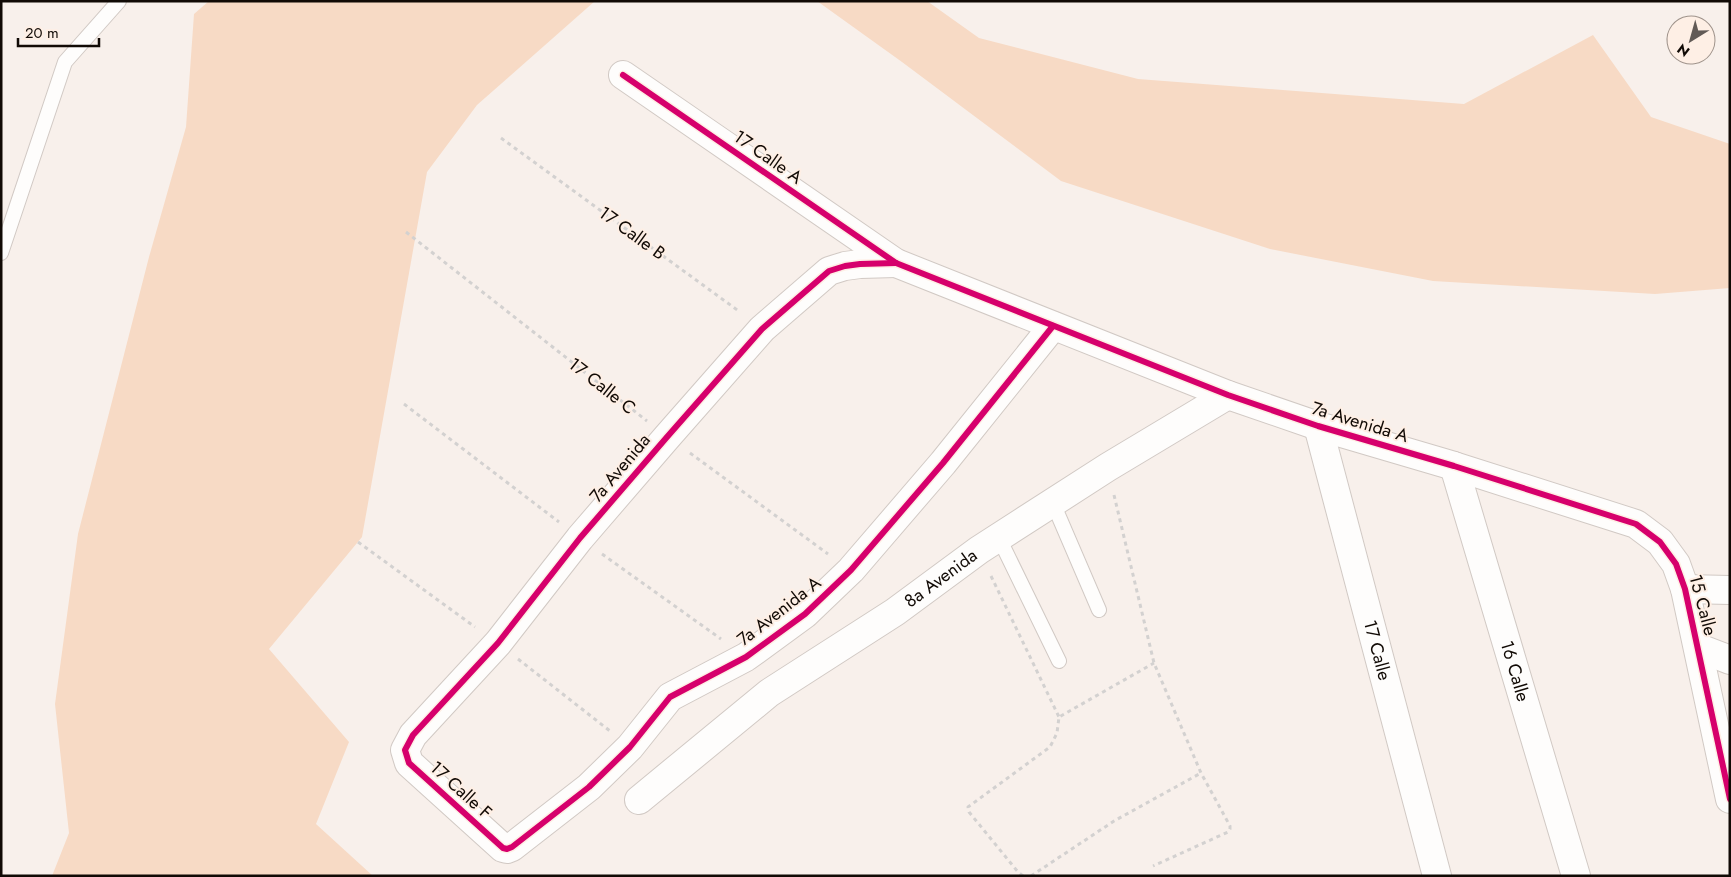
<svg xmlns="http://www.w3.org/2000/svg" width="1731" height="877" viewBox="0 0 1731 877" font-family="Jost,sans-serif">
  <rect width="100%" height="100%" fill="#f8f0eb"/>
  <g fill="#f7dac5">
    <path d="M209,1H595L477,105L427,172L362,537L269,649L349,742L316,824L373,876H52L69,833L55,704L78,534L149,257L186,127L194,14Z"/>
    <path d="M817,1H927L979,38L1138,79L1464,104L1593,35L1651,117L1730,144V288L1655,294L1433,281L1270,249L1061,181L902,62Z"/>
  </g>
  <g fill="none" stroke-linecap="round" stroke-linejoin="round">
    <g stroke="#d1c9c4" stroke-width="16">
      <g id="lane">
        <path d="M1,253L65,62L119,1"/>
        <path d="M1053,503L1099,610"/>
        <path d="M999,538L1059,661"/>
      </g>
    </g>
    <g stroke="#d1c9c4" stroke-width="30">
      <g id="street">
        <path d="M623,75L896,263L1228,395L1318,426L1454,466L1636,524L1660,542L1676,564L1685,589L1730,799"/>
        <path d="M896,263L860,264L845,266L829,271L762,329L667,437L580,538L498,643L413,735L405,750L409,763L503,848L507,849L512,847L589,787L630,747L670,697L746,657L805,614L851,570L943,463L1053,326"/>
        <path id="s1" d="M1318,426L1437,876"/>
        <path id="s2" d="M1454,466L1576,876"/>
        <path d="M1685,589L1730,590"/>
        <path d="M1699,648L1730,660"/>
        <path id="s3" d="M639,800L769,693L895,612L979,550L1108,467L1228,395"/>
      </g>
    </g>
    <g stroke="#d3d1d0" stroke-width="3" stroke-dasharray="4 4" stroke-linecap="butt">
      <path d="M501,138L740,312"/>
      <path d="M406,232L647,421"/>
      <path d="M404,404L559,522"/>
      <path d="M690,453L828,554"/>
      <path d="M1114,495L1154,663L1201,773L1230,826V829L1228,832L1153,866"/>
      <path d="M358,542L475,627"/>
      <path d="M602,554L721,639"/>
      <path d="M991,576L1059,717"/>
      <path d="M518,659L610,731"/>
      <path d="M1023,876L1018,872L969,812L968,807L1050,747L1057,733L1059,717L1154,663"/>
      <path d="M1031,876L1114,821L1201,773"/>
    </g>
    <use href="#lane" stroke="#fefdfc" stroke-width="14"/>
    <use href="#street" stroke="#fefdfc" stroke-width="28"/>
    <g stroke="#feefe5" stroke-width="9">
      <g id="cycleway">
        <path d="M623,75L896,263L1228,395L1318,426L1454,466L1636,524L1660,542L1676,564L1685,589L1730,799"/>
        <path d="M896,263L860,264L845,266L829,271L762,329L667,437L580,538L498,643L413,735L405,750L409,763L503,848L507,849L512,847L589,787L630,747L670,697L746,657L805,614L851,570L943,463L1053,326"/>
      </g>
    </g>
    <use href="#cycleway" stroke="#d6006c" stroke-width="6"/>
  </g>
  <g text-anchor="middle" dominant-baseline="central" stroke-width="4" stroke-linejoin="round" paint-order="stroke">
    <g font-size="18" fill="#110a05" stroke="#feefe5">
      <text transform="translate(768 157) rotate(35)">17 Calle A</text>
      <text transform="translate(632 233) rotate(36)">17 Calle B</text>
      <text transform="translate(602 386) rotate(38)">17 Calle C</text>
      <text transform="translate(1360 422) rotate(17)">7a Avenida A</text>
      <text transform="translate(620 468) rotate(-50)">7a Avenida</text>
      <text stroke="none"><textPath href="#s3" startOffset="375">8a Avenida</textPath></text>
      <text transform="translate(1703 605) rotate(75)">15 Calle</text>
      <text transform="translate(779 611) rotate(-38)">7a Avenida A</text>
      <text stroke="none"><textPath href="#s1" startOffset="232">17 Calle</textPath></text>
      <text stroke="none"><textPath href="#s2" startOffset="214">16 Calle</textPath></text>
      <text transform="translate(461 790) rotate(42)">17 Calle F</text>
    </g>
  </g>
  <rect width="1731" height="877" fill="none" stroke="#110a05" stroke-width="5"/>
  <g transform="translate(1691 40) rotate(217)"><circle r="24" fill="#feefe5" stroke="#9f938b"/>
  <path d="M0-4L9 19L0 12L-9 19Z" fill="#625a56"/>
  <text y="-8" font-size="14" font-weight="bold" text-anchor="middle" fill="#110a05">N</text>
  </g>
  <path d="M18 38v8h81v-8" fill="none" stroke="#110a05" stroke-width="2.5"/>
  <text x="25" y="38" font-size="15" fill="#110a05" stroke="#feefe5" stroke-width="4" paint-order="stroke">20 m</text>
</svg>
